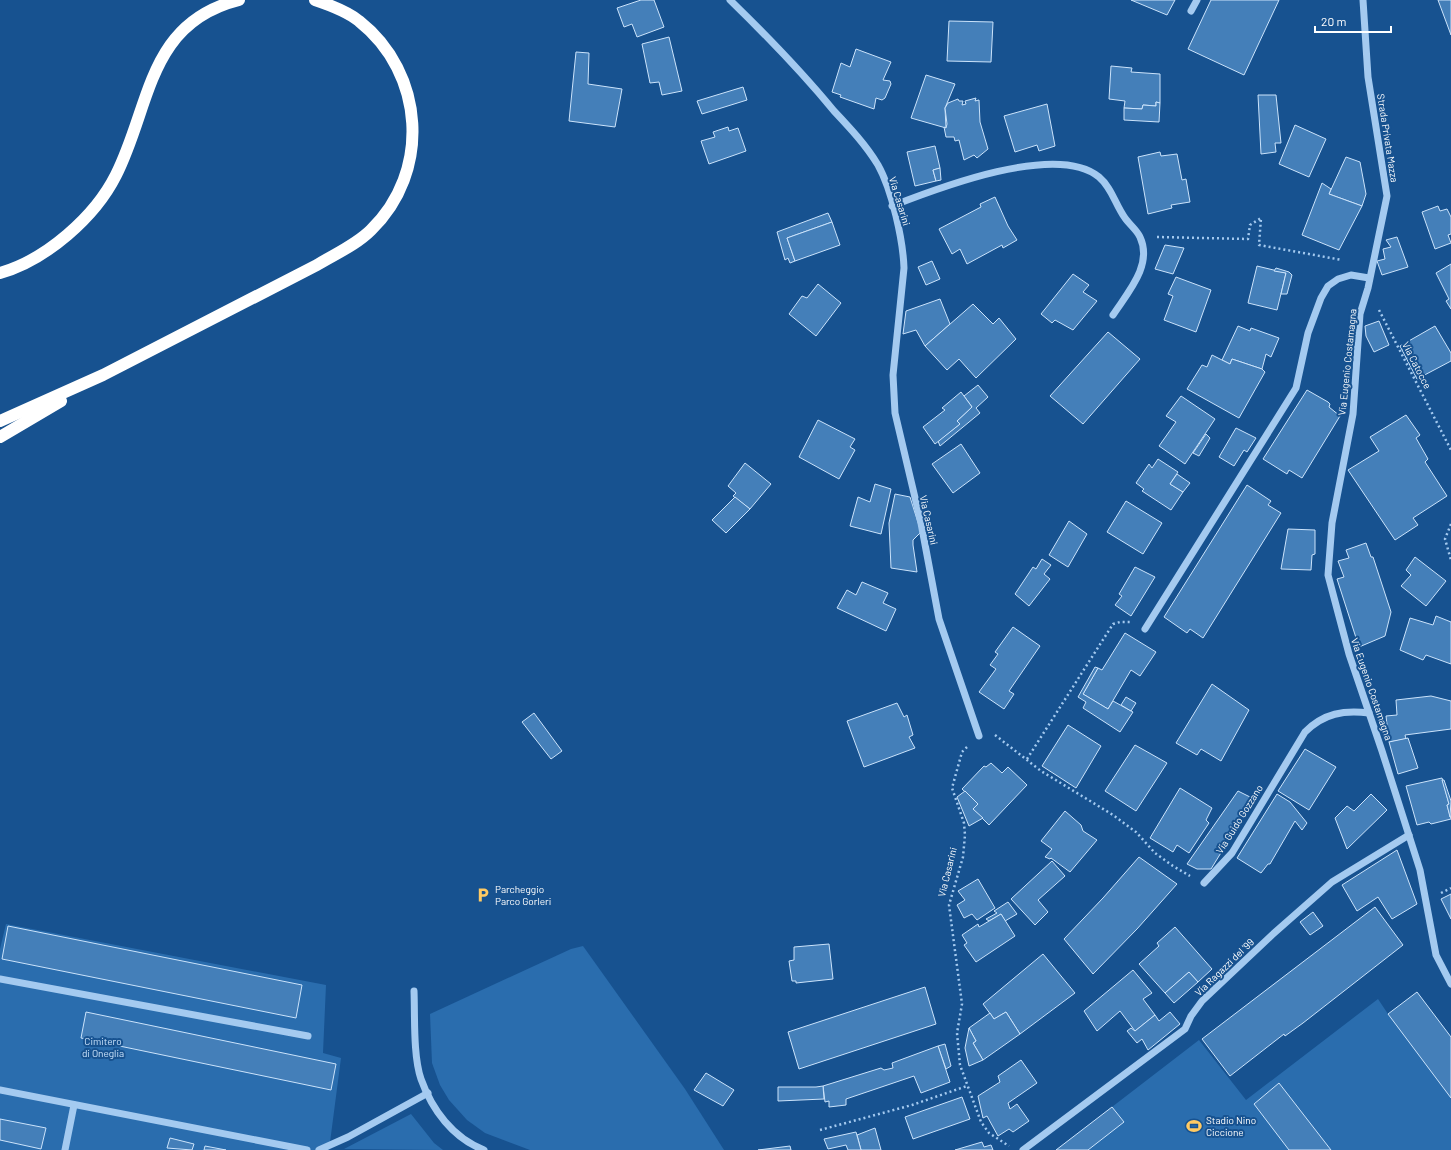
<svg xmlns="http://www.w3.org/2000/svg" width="1451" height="1150" viewBox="0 0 1451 1150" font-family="Barlow,sans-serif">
  <rect width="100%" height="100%" fill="#175290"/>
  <g fill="#2a6dae">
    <path d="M6,924L326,985L323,1053L341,1058L329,1150H0V949Z"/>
    <path d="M583,946L685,1089L724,1150H530L485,1133L467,1120L449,1100L440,1085L432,1063L430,1014L571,949Z"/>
    <path d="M1417,992L1451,1037V1150H1056L1199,1040L1246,1100L1378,999L1388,1014Z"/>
    <path d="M411,1114L434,1143L443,1150L344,1149Z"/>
  </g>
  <g fill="#447fb9" stroke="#cbe3fb">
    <path d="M641,0H654L664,27L637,37L632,24L624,27L617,8Z"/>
    <path d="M1131,0H1175L1167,15Z"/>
    <path d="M1211,0H1279L1244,75L1188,49Z"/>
    <path d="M1438,0H1451V35Z"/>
    <path d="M949,21L993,22L991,62L947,61Z"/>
    <path d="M669,37L682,91L662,95L659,82L650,83L642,44Z"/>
    <path d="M856,49L891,62L883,80L890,81L891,84L885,98L882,100L876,98L874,109L840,97L841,95L832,92L841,63L850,67Z"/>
    <path d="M576,52L589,53L588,84L622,89L615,127L569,121Z"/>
    <path d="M1111,66L1132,68L1131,72L1160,74V103L1156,102V106L1143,105L1142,109L1124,108L1125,101L1109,99Z"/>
    <path d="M926,75L955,84L945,108L946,128L911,118Z"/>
    <path d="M743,87L747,100L702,114L697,101Z"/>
    <path d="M1258,95H1276L1281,143H1275L1276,152L1261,154Z"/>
    <path d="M976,98L975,101L979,100L980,122L988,149L977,158L974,155L964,160L959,140L955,141L954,137H946L944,127L946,128L947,124L945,108L948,103L958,99L959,101H963L962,105L966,104L965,101Z"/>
    <path d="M1156,102L1160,103L1159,122L1124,120V108L1142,109L1143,105L1156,106Z"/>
    <path d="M1047,104L1055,146L1039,151L1037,145L1015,152L1004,116Z"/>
    <path d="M1295,125L1326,139L1309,177L1279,164Z"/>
    <path d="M728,127L729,131L738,128L746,151L709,164L701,141L715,137L713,132Z"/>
    <path d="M935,146L940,168L933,170L936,181L915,186L907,152Z"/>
    <path d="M1160,152L1161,156L1177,154L1182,180L1186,179L1190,202L1171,205L1172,208L1148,214L1138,157Z"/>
    <path d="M1346,157L1360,162L1366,194L1362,206L1329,194Z"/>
    <path d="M940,168L941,180L936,181L933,170Z"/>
    <path d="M1322,183L1331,189L1329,194L1362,206L1339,250L1302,235Z"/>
    <path d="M995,197L1008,226L1017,240L1003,248L1002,245L967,264L960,249L952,254L939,229L981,207L980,204Z"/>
    <path d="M1438,206L1440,211L1447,209L1451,217V234L1448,235L1451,243L1435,249L1422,212Z"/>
    <path d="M828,213L832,222L787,238L795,261L790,263L788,258L785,260L777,232Z"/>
    <path d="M832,222L840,245L795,261L787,238Z"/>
    <path d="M1397,237L1408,267L1382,275L1377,261L1385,259L1383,249L1391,247L1386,240Z"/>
    <path d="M1165,245L1184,248L1173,274L1155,269Z"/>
    <path d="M932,261L940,279L926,285L918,267Z"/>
    <path d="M1451,264V309L1446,301L1449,299L1436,273Z"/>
    <path d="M1257,266L1286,273L1277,310L1248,303Z"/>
    <path d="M1276,268L1289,272L1292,275L1287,294H1281L1286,273L1274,271Z"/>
    <path d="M1073,274L1089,285L1083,292L1097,301L1073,330L1055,320L1052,323L1041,314Z"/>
    <path d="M1176,277L1211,290L1196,332L1164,320L1173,296L1168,294Z"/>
    <path d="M818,284L841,303L816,336L789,314L802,296L807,298Z"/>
    <path d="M940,299L950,324L925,346L916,330L903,334L906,311Z"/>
    <path d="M973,304L993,324L999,318L1016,339L976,378L959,359L947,370L925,346Z"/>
    <path d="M1379,321L1389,345L1374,352L1366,336L1365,326Z"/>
    <path d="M1238,326L1250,331L1251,328L1279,338L1271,357L1266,354L1262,369L1232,359L1230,364L1222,360Z"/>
    <path d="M1435,326L1451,353V361L1417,379L1400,346Z"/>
    <path d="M1108,332L1140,359L1083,424L1050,396Z"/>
    <path d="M1212,355L1230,364L1232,359L1262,369L1265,372L1239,418L1187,389L1202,365L1207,367Z"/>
    <path d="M978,385L988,397L976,408L980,413L940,446L938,441L960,424L957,421L972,407L964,396Z"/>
    <path d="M1307,390L1328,402L1330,404L1329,407L1340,416L1302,478L1289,470L1287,474L1263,459Z"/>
    <path d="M961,392L972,407L957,421L960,424L935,444L923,427L945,410L942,408Z"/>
    <path d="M1181,396L1215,419L1185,464L1159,446L1176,422L1166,416Z"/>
    <path d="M1406,415L1420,435L1416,438L1428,459L1425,462L1447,496L1413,518L1418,525L1395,540L1348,470L1379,451L1370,437Z"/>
    <path d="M818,420L855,439L850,447L855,450L839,479L799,457Z"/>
    <path d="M1236,428L1256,438L1247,452L1244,450L1234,466L1219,457Z"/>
    <path d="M1206,434L1210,438L1199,456L1193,453Z"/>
    <path d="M961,444L980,473L953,493L932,464Z"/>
    <path d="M1158,459L1178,472L1170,484L1183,492L1171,510L1142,491L1144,489L1136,483L1149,464L1152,468Z"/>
    <path d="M745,463L771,484L750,509L733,496L736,493L728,486Z"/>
    <path d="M1177,474L1190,483L1183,492L1170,484Z"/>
    <path d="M875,484L891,489L881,534L850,526L858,497L870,502Z"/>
    <path d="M1247,485L1271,501L1268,505L1281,513L1203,638L1190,629L1187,633L1164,617Z"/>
    <path d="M895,494L910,497L921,532L913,540V545L917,572L891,568L889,523Z"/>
    <path d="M735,497L750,509L726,533L712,520Z"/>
    <path d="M1126,501L1162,523L1143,554L1107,532Z"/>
    <path d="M1069,521L1087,534L1068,567L1049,555Z"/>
    <path d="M1288,529L1315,530V554L1312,555L1311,570L1281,569Z"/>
    <path d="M1366,543L1371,557H1373L1391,612L1385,636L1359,647L1337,579L1344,577L1338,561L1349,558L1346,550Z"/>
    <path d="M1415,557L1446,581L1426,606L1401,586L1411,575L1406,570Z"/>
    <path d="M1042,559L1051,565L1044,574L1050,579L1029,606L1015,594L1033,567L1036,569Z"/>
    <path d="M1135,567L1155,577L1131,616L1115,605L1122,596L1119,594Z"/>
    <path d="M862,582L888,593L883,603L896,609L886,631L837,608L847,590L856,595Z"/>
    <path d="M1436,616L1451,622V664L1426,655L1423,660L1400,650L1410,618L1433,625Z"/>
    <path d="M1013,627L1040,646L1009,691L1014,694L1004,709L979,692L996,669L990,665L998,654L995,652Z"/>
    <path d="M1125,633L1156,652L1140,676L1131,670L1108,709L1083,694L1098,668L1102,670Z"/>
    <path d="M1095,667L1098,668L1083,694L1108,709L1113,701L1133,712L1120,732L1083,708L1086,702L1078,697Z"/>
    <path d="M1212,684L1249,710L1221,761L1201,749L1197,755L1176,743Z"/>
    <path d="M1431,696L1451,701V729L1405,735L1406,739L1389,742L1386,716L1397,715L1396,700Z"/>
    <path d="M1126,697L1136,703L1131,711L1121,705Z"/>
    <path d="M897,703L904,717L907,715L913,735L909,737L915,748L864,767L847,721Z"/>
    <path d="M534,713L562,751L551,759L522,722Z"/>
    <path d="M1068,725L1101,746L1076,788L1042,766Z"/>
    <path d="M1408,738L1418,768L1398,774L1389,742Z"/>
    <path d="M1135,745L1167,763L1136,811L1105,791Z"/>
    <path d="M1305,749L1336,767L1309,810L1278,791Z"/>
    <path d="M991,763L1002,773L1008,767L1027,785L989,825L973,809L978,804L962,789L984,766L986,767Z"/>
    <path d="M1442,778L1449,804L1447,805L1451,819L1431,824L1429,822L1417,825L1406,786Z"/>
    <path d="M1442,780H1444L1451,801L1450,817L1447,805L1449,804Z"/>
    <path d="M1180,788L1212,808L1206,820L1209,823L1189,853L1177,845L1173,852L1150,838Z"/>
    <path d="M965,791L978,804L973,809L983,818L969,826L957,797Z"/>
    <path d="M1238,791L1254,799L1211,869H1197L1187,864Z"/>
    <path d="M1277,794L1290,802L1307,823L1302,830L1295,821L1270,864H1268L1261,873L1237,858Z"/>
    <path d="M1371,794L1387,810L1347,849L1335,818L1347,806L1354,811Z"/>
    <path d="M1065,811L1081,825L1083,831L1097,840L1070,872L1051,858L1050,859L1045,857L1052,849L1041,841Z"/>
    <path d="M1397,850L1417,904L1392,919L1378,897L1357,911L1342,885Z"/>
    <path d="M1139,857L1177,884L1137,929L1093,974L1064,939L1103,898Z"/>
    <path d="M1052,861L1065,876L1038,900L1048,912L1035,925L1011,899Z"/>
    <path d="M978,879L995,908L977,920L972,914L964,918L957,905L965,900L958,891Z"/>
    <path d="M1451,894V919L1441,899Z"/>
    <path d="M1008,902L1017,914L1005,921L1001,914L989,921L986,919L997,913L994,911Z"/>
    <path d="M1375,907L1403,945L1303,1023L1285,1036L1284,1034L1230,1076L1202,1039Z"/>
    <path d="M1313,912L1323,926L1310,935L1300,922Z"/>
    <path d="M1001,914L1015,936L976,962L964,945L967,943L962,935L978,924L979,927Z"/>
    <path d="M8,926L302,985L296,1018L2,959Z"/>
    <path d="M1175,927L1212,969L1198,982L1189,972L1165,993L1139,964L1159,946L1157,943Z"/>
    <path d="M829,944L833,979L796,983V981H792L789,961L794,960V947Z"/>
    <path d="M1043,954L1075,993L1020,1034L1006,1012L994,1019L983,1004Z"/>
    <path d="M1133,970L1152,993L1143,999L1155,1015L1135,1031L1120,1011L1097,1031L1084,1011Z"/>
    <path d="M1189,972L1198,982L1174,1003L1165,993Z"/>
    <path d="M925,987L936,1024L799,1069L788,1032Z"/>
    <path d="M1417,992L1451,1037V1098L1388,1014Z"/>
    <path d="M86,1012L336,1064L331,1090L81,1038Z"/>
    <path d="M1006,1012L1020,1034L983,1060L973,1043L976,1041L969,1028L990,1013L994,1019Z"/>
    <path d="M1170,1012L1180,1024L1148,1050L1142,1039L1137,1043L1127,1031L1131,1028L1135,1031L1155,1015L1159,1021Z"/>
    <path d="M969,1028L976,1041L973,1043L983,1060L969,1066L965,1048Z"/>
    <path d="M945,1044L951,1066L946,1069L938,1046Z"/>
    <path d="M938,1046L950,1082L921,1093L914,1076L846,1099V1105L829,1107V1101L825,1102L823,1086L881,1068L884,1070L893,1068L892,1063Z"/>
    <path d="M1021,1060L1037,1083L1008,1103L1010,1109L1017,1104L1029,1121L1013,1132L1009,1129L998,1136L987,1116L983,1118L978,1096L1000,1082L998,1076Z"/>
    <path d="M706,1073L734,1090L723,1106L694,1090Z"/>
    <path d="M1279,1083L1331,1150H1289L1254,1104Z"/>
    <path d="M823,1086L824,1099L778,1101V1087H816Z"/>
    <path d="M962,1097L970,1119L913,1139L905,1117Z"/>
    <path d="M1112,1107L1124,1122L1088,1150H1056Z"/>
    <path d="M0,1119L46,1128L41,1149L0,1140Z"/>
    <path d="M875,1128L881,1150H861L857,1135Z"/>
    <path d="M856,1132L861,1150H848L846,1145L828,1149L824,1139Z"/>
    <path d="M170,1138L194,1144L192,1150L167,1148Z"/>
    <path d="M982,1142L984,1147L991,1145L993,1150H955Z"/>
    <path d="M205,1146L226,1150H204Z"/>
    <path d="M790,1146L791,1150H758Z"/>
  </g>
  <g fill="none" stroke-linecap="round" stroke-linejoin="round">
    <g stroke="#a4caf0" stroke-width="2.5" stroke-dasharray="2 3" stroke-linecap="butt">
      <path d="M1157,237L1248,239L1250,225L1261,218L1259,245L1342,260"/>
      <path d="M1379,310L1451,450"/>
      <path d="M1451,524L1445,539L1451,560"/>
      <path d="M995,735L1041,771L1113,815L1136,832L1155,853L1173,866L1190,876"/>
      <path d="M967,747L962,752L952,788L964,823L965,835L963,857L949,905L962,1004L957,1033L960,1065L981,1122L989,1133L1009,1146"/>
      <path d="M1027,759L1113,624L1120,622H1130"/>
      <path d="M1441,893L1451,888"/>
      <path d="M820,1130L912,1105L967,1086"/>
    </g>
    <g stroke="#a4caf0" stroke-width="7">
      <path d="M730,0C767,36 801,71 834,111C850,128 866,145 878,165C892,190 903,240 904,268L893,375L895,413L921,523L939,619L979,736"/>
      <path d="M1363,0L1368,77L1387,196L1368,288L1360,314L1353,414L1332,523L1328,575L1349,654L1382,751L1420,870L1436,955L1451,984"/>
      <path d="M1191,11L1197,0"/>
      <path d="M892,206C938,188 1057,142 1099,177C1112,188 1115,204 1125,218C1129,224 1137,230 1140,237C1153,265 1128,292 1113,315"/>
      <path d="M1145,629L1296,388L1308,333L1321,298L1328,286L1338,279L1351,275L1369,278"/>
      <path d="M1204,883L1232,853L1305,732C1324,713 1344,710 1369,713"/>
      <path d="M0,979L308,1036"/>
      <path d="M414,991C415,1016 413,1056 421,1079C432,1110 453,1138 484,1150"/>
      <path d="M0,1090L307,1150"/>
      <path d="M65,1150L74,1105"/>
      <path d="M319,1150L348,1137L428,1093"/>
      <path d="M1023,1150L1185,1029L1191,1016L1202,1001L1272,935L1332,882L1409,835"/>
    </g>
    <g stroke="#fff" stroke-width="12">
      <path d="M0,273C46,260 95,217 116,175C151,106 147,23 239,0"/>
      <path d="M0,421L103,375L317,265C335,254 356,245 371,230C431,172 425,73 359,21C347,11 330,5 315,0"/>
      <path d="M0,437L61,401"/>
    </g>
  </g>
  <defs>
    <g id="parking-bare" transform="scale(1.2)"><path d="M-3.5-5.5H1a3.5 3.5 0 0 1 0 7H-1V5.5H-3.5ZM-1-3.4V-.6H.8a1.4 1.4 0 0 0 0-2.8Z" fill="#ffca63" stroke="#175290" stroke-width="2.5" paint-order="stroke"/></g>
    <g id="stadium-bare" transform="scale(1.2)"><path d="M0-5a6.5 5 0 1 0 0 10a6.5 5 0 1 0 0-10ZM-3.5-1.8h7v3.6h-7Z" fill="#ffca63" stroke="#175290" stroke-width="2.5" paint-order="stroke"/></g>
  </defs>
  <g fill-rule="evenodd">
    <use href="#parking-bare" x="483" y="895"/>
    <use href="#stadium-bare" x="1194" y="1126"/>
  </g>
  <g text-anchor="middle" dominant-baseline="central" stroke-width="4" stroke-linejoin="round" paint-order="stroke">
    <g font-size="10" fill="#fff" stroke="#175290">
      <text transform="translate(1388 138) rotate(81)">Strada Privata Mazza</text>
      <text transform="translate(900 201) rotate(73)">Via Casarini</text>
      <text transform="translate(1347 362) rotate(-84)">Via Eugenio Costamagna</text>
      <text transform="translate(1417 365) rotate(63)">Via Catocce</text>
      <text transform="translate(929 520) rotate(77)">Via Casarini</text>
      <text transform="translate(1372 689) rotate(71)">Via Eugenio Costamagna</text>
      <text transform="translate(1239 819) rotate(-58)">Via Guido Gozzano</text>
      <text transform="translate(947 872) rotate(-76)">Via Casarini</text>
      <text transform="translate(1224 967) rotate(-44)">Via Ragazzi del '99</text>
    </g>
    <g font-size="10" fill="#fff" stroke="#175290" text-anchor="start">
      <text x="495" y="889">Parcheggio<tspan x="495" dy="12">Parco Gorleri</tspan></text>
      <text x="1206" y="1120">Stadio Nino<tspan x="1206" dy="12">Ciccione</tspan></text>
    </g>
    <g font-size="10" fill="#cbe3fb" stroke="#175290">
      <text x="103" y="1041">Cimitero<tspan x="103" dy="12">di Oneglia</tspan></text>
    </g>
  </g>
  <path d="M1315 26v6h76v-6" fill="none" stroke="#ffffff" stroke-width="2"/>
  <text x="1321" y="26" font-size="12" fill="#ffffff" stroke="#175290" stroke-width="3" paint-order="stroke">20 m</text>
</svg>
